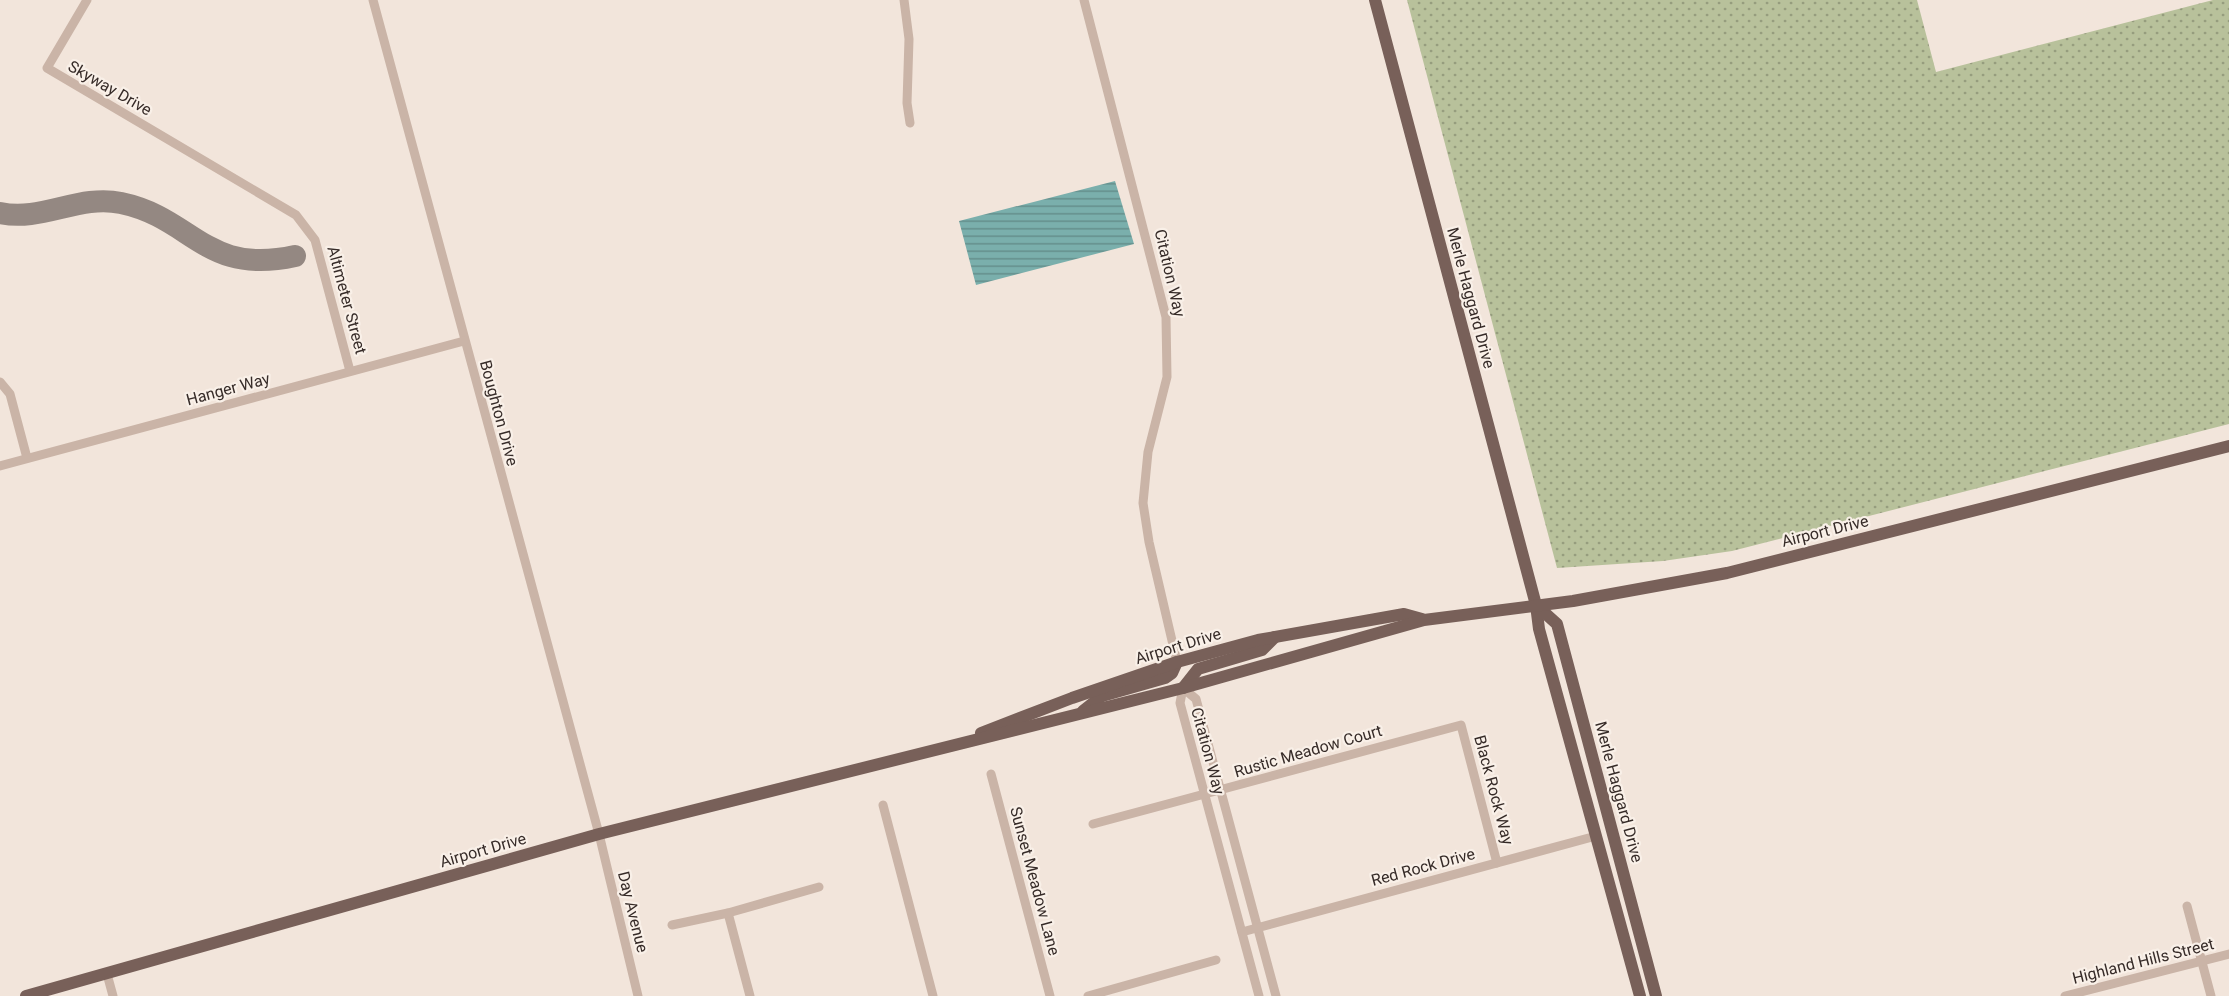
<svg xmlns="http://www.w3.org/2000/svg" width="2229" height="996" viewBox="0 0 2229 996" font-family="Roboto,sans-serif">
  <defs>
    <pattern id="grass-dots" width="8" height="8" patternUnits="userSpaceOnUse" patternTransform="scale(1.5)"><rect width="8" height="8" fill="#b8c19b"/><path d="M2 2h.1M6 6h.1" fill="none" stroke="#969d7e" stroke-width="1.8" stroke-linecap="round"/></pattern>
    <pattern id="water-rules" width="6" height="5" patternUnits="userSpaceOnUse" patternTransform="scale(1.5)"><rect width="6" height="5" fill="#7aafac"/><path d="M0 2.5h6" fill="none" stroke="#658f8c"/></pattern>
  </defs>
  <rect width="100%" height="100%" fill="#f2e5db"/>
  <path fill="url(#grass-dots)" d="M1407,0H1917L1936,72L2213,0H2229V424L1732,551L1663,561L1557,568Z"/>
  <path fill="url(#water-rules)" d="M1115,181L1134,244L976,285L959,221Z"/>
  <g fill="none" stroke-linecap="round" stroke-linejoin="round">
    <path stroke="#948882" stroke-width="22" d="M0,213C42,222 79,194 121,203C193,218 205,276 295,256"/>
    <g stroke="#cab4a7" stroke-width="9">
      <path d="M87,0L47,68L296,215L315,240L350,371"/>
      <path d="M373,0L599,834L638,996"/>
      <path d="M904,0L909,39L907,103L910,123"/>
      <path d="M1084,0L1166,317L1167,377L1148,452L1143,503L1149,542L1177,662"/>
      <path d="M0,382L10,394L27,458"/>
      <path d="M0,466L464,341"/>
      <path d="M1183,688L1196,699L1276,996"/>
      <path d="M1183,688L1180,703L1259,996"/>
      <path d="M991,774L1050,996"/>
      <path d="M883,805L933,996"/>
      <path d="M1093,824L1461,725L1497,863"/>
      <path d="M2187,906L2211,996"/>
      <path d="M728,913L750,996"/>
      <path d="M672,925L728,913L819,887"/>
      <path d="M1242,932L1596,836"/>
      <path d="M107,974L113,996"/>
      <path d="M1088,996L1216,960"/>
      <path d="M2065,996L2229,954"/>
    </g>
    <g stroke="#786059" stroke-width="12">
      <path d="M1375,0L1536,605L1539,629L1640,996"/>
      <path d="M1536,605L1557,624L1656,996"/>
      <path d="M1183,688L1198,669L1262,650L1275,637"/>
      <path d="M1083,711L1102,696L1165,678L1172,673L1177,662"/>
      <path d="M981,733L1072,698L1177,662L1258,640L1404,614L1422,619"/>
      <path d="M26,996L599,834L1183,688L1424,620L1573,601L1727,573L2229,446"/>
    </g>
  </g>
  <g text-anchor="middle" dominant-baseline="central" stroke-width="4.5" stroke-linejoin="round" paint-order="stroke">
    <g font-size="16" fill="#362b28" stroke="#f9f0e8">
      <text transform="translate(110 88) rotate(30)">Skyway Drive</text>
      <text transform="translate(1170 273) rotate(77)">Citation Way</text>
      <text transform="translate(1471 298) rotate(75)">Merle Haggard Drive</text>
      <text transform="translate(347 300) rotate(75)">Altimeter Street</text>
      <text transform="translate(228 389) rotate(-15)">Hanger Way</text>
      <text transform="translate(499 413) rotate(75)">Boughton Drive</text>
      <text transform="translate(1825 531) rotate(-14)">Airport Drive</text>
      <text transform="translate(1178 646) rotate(-17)">Airport Drive</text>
      <text transform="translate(1208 751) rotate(75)">Citation Way</text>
      <text transform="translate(1308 751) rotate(-16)">Rustic Meadow Court</text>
      <text transform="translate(1494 790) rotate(75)">Black Rock Way</text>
      <text transform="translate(1619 792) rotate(75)">Merle Haggard Drive</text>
      <text transform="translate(483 850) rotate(-16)">Airport Drive</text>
      <text transform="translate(1423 867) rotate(-15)">Red Rock Drive</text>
      <text transform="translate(1035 881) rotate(75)">Sunset Meadow Lane</text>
      <text transform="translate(633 912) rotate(76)">Day Avenue</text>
      <text transform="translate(2143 961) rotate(-14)">Highland Hills Street</text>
    </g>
  </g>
</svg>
